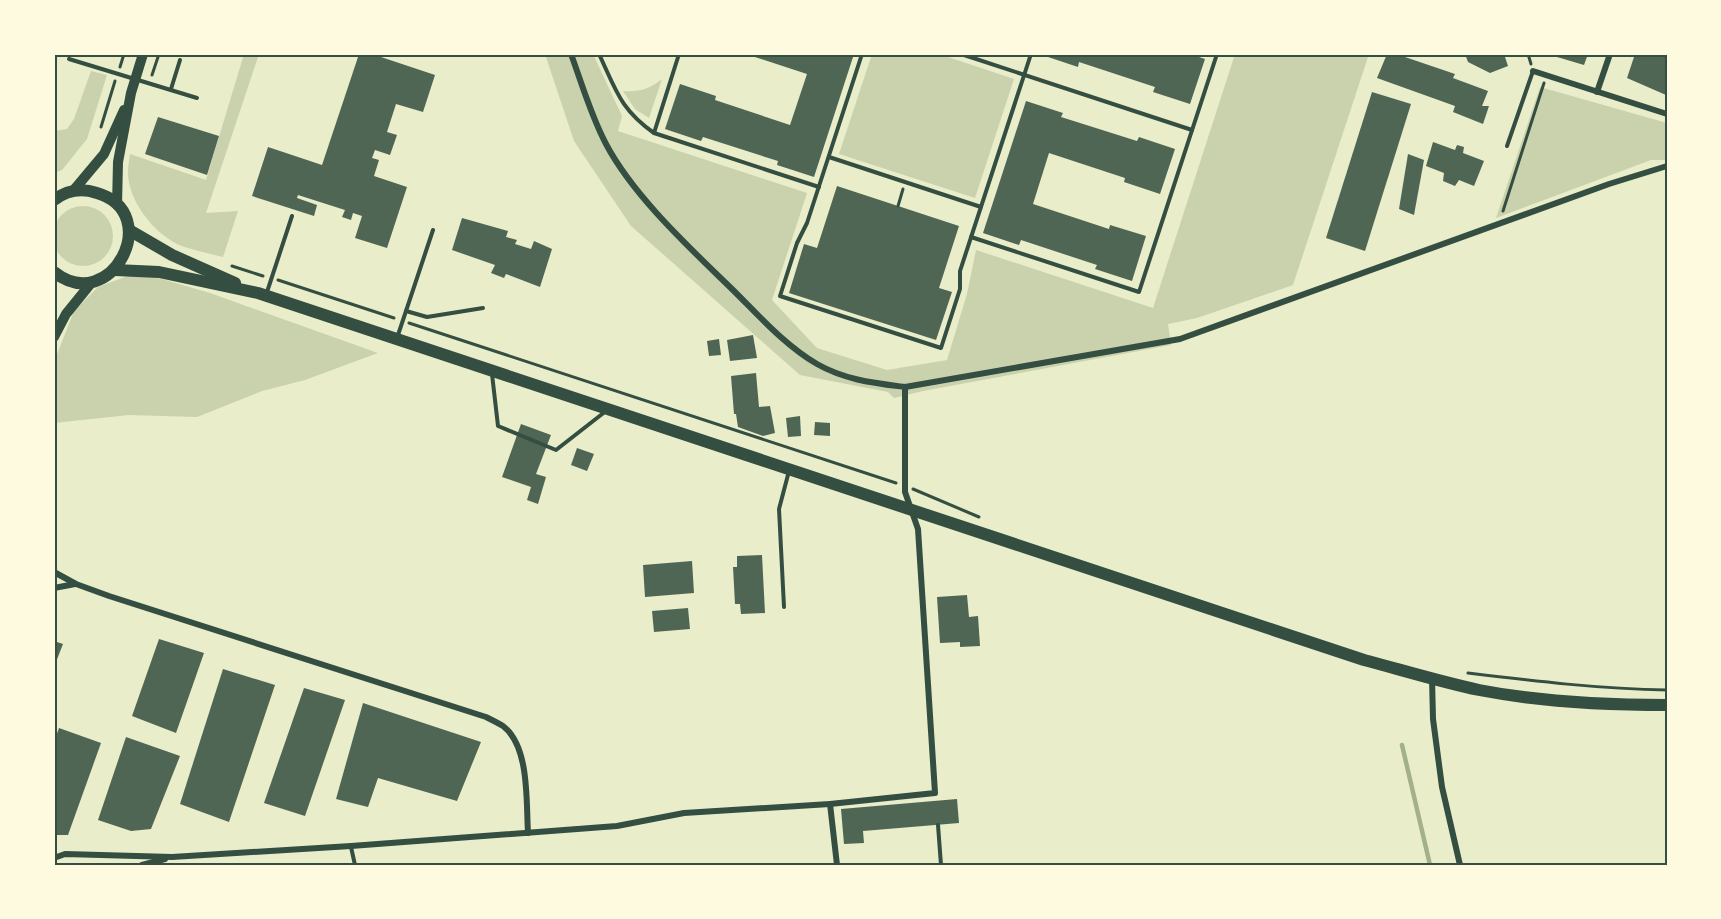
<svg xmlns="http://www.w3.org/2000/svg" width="1721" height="919" viewBox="0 0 1721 919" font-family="Mulish,sans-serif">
  <rect width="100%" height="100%" fill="#e9edc9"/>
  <g fill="#cad2ad">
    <path d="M244,54H259L206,213L238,211L223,257C208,253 191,250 177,244C153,232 128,200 128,173C128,166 129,160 130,154L206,180Z"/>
    <path d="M545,54H593L622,116L618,131L807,193L772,300L817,348L887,370L947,360L967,294L976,250L1153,308L1235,54H1369L1293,285L1197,318L1168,324L1171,345L923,391L894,398L888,392L800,375L631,226L574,141Z"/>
    <path d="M872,54H939L1014,79L975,198L839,154Z"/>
    <path d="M91,71L107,75L87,139L62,170L54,173V131L67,129L74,119Z"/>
    <path d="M662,79L649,118L635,109L623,91C639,92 650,89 662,79Z"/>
    <path d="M1540,87L1667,123V160H1651L1496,218Z"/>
    <circle cx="83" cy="236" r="30"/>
    <path d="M133,274L162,279L210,293L378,353L305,380L262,391L197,417L129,415L54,423V362L74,311L98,287Z"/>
  </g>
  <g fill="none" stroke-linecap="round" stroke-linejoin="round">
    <path stroke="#a3b18a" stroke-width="4.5" d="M1402,745L1430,865"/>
  </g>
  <g fill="#4f6655">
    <path d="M359,54H372L435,75L423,112L396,104L387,132L397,135L390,155L375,150L372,158L379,160L374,176L407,187L387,248L355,238L362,216L353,213L351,220L342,217L345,210L298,195L297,198L317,205L314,216L252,196L268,147L322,165Z"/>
    <path d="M746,54H854L814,177L777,165L778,161L703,137L701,141L665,129L680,84L716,96L715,100L790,125L807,74Z"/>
    <path d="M1039,54H1190L1205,59L1190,104L1153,92L1155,87L1079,62L1078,67Z"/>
    <path d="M1387,54H1406L1405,57L1455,74L1453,78L1488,91L1482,106H1489L1483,124L1453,112L1455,106L1377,78Z"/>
    <path d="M1465,54H1504L1508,66L1490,73L1468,62Z"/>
    <path d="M1558,54H1588L1584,65L1557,57Z"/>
    <path d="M1635,54H1667L1666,95L1627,78Z"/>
    <path d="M1372,92L1411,104L1365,251L1326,238Z"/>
    <path d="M1026,101L1063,113L1061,117L1137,141L1139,137L1175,149L1160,194L1124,182L1125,178L1049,153L1033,204L1109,229L1110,225L1146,236L1132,281L1095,269L1097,265L1021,240L1019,245L983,233Z"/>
    <path d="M158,117L219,136L207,175L145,154Z"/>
    <path d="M1433,142L1455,150L1457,145L1464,147L1463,153L1484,161L1474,186L1459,180L1455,186L1443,181L1444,173L1426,166Z"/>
    <path d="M1408,154L1424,160L1414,215L1399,209Z"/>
    <path d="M837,186L959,226L939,288L952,292L936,340L789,293L804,244L817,248Z"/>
    <path d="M462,218L508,231L506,237L517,240L515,244L531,249L534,241L552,249L540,287L506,274L504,278L491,273L495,265L452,250Z"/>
    <path d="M753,335L757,358L730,361L727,340Z"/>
    <path d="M719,339L721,355L709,356L707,341Z"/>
    <path d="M756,373L759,407L770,406L775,433L763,436L738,427L736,414H734L731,376Z"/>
    <path d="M800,416L801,436L788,437L786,418Z"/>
    <path d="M815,422L830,423V436L814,435Z"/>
    <path d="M521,424L551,435L536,474L546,477L538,504L527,500L531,487L502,477Z"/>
    <path d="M577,448L594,454L587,471L571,465Z"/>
    <path d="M762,555L765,613L741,614L740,604H735L733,567H737V556Z"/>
    <path d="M692,561L694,593L645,597L643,565Z"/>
    <path d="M967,595L969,617L978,616L980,646L960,647V642L940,643L937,597Z"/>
    <path d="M688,608L690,629L654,632L652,611Z"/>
    <path d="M159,639L204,653L176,733L132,716Z"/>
    <path d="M54,641L63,644L54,667Z"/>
    <path d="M223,669L275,685L229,822L180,804Z"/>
    <path d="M304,688L345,700L305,816L264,803Z"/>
    <path d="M363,703L481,742L457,801L378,778L368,807L336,799Z"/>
    <path d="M59,728L101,743L68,835H54V742Z"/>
    <path d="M126,737L180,756L151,829L131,831L98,820Z"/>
    <path d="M957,799L959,823L863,831L864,843L844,844L841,809Z"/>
  </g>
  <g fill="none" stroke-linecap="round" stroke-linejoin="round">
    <g stroke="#344e41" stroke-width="3">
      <path d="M1528,54L1531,64"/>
      <path d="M120,67L124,54"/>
      <path d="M152,75L159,54"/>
      <path d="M101,127L115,81"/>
      <path d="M898,206L903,189"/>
      <path d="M1503,211L1544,83"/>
      <path d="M232,266L263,276"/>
      <path d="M278,280L394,318"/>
      <path d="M409,323L896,483"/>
      <path d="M913,489L979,517"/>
      <path d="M1468,673C1534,681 1600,689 1667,690"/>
    </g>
    <g stroke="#344e41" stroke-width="4">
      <path d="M599,54C616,90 620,109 654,133L819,187"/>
      <path d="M862,54L807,223L797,243L780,296L941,348L960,289V271L1031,54"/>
      <path d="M961,54L1192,130"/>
      <path d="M69,59L197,98"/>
      <path d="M171,89L180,60"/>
      <path d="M654,133L679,54"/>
      <path d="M1507,146L1533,71"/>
      <path d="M829,157L981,207"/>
      <path d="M971,237L1139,292L1217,54"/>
      <path d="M266,295L292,216"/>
      <path d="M406,311L427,317L483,308"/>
      <path d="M397,338L433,230"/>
      <path d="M492,374L498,426L556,450L606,411"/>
      <path d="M784,607L779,509L789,471"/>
      <path d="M938,825L941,865"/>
      <path d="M351,847L355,865"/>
    </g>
    <g stroke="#344e41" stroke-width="6">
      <path d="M571,54C582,84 591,116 606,144C634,197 691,249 735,292C760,317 786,346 817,364C845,380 874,383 905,387L1180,339L1609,184L1667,166"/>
      <path d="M1533,71L1667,114"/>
      <path d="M1597,92L1610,54"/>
      <path d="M54,572L76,584L109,596L486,717C492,720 498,723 503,726C530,747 526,802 528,833"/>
      <path d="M54,588L75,584"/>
      <path d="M1432,678L1433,719L1442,787L1460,865"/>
      <path d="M830,804L837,865"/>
      <path d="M54,858L65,854L172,857L351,846L617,826L684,813L830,804L935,793L918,529L905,492V387"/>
      <path d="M142,865L165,859"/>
    </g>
    <g stroke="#344e41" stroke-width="10">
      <path d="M73,191L104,154L124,110"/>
      <path d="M117,205L118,162L131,93L143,54"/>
    </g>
    <path stroke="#344e41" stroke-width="10" d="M54,337L66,314L92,282"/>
    <g stroke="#344e41" stroke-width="12">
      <path d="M54,200C67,190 82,188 97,193C165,213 111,317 54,272"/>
      <path d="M129,230L172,255L235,283"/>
      <path d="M115,270L159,272L258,293L1364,660C1402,670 1441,682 1479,690C1541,702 1604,705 1667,705"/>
    </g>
  </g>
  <rect width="1721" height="919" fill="none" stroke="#fefae0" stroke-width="111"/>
  <rect x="56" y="56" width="1610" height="808" fill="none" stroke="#344e41" stroke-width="2"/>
</svg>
